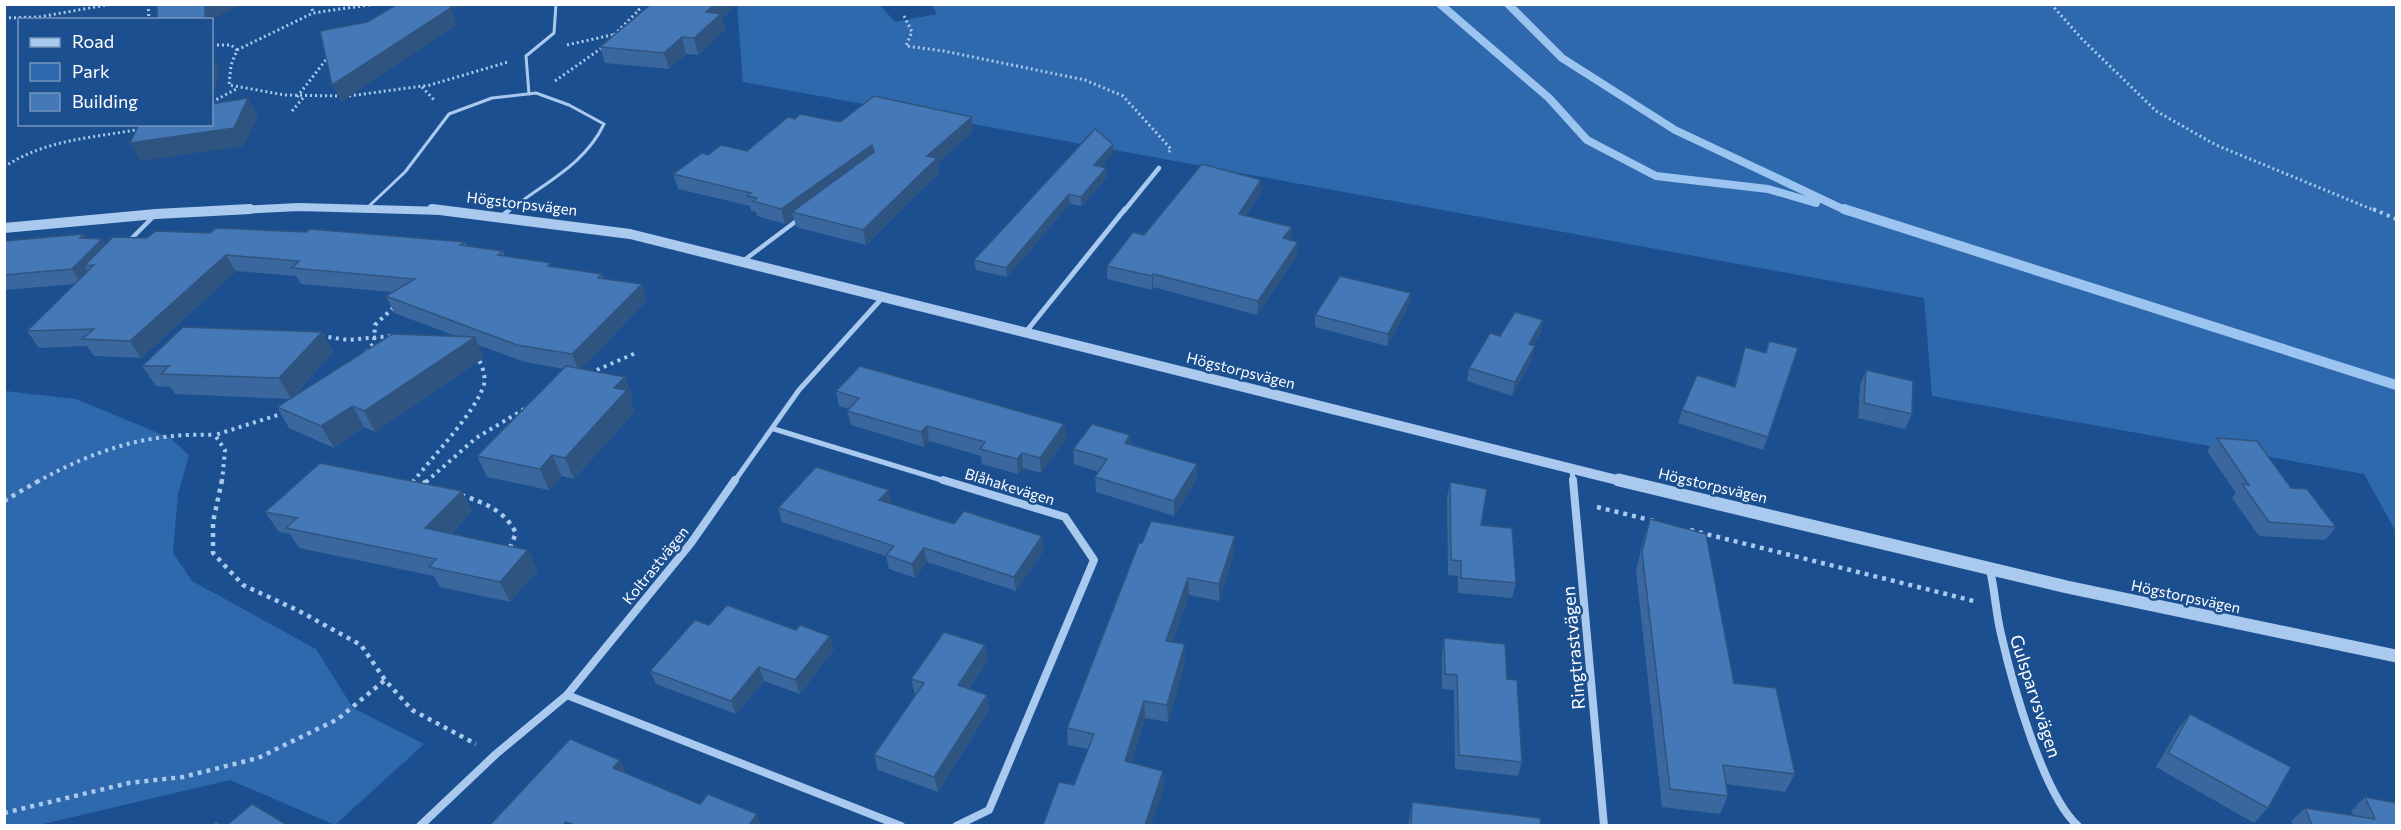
<svg xmlns="http://www.w3.org/2000/svg" width="2401" height="830" viewBox="0 0 2401 830" font-family="Commissioner,sans-serif">
  <rect width="100%" height="100%" fill="#1b4f8f"/>
  <g fill="#2e69ad">
    <path d="M931,4L2396,5V532L2364,474L1932,396L1924,298L743,82L737,5H880L895,22L937,14Z"/>
    <path d="M5,391L76,399L170,438L189,455L178,494L173,553L192,581L316,649L353,708L424,744L335,825L230,780L39,825H5Z"/>
  </g>
  <g fill="none" stroke-linecap="round" stroke-linejoin="round">
    <g stroke="#9cc4f0" stroke-width="8">
      <path d="M1440,4L1549,98L1587,140L1656,176L1768,189L1816,203"/>
      <path d="M1508,4L1562,58L1675,130L1847,211"/>
    </g>
    <path stroke="#9cc4f0" stroke-width="10" d="M1844,209L2396,385"/>
    <g stroke="#a9c9ee" stroke-width="3" stroke-dasharray="2 3" stroke-linecap="butt">
      <path d="M148,4L149,20"/>
      <path d="M311,4L313,13"/>
      <path d="M2051,4L2082,39L2156,111L2216,145L2376,211"/>
      <path d="M904,16L912,32L906,46L944,51L1085,80L1123,96L1171,149L1169,152"/>
      <path d="M4,18L39,17L112,4"/>
      <path d="M614,35L639,10L636,4"/>
      <path d="M212,45H231L237,50L231,65L229,85L285,95L341,96"/>
      <path d="M567,45L616,34"/>
      <path d="M237,50L313,13L375,4"/>
      <path d="M555,81L603,47"/>
      <path d="M422,87L435,101"/>
      <path d="M349,96L430,85L508,62"/>
      <path d="M297,97L325,61L330,59"/>
      <path d="M212,102L238,88"/>
      <path d="M292,111L303,98"/>
      <path d="M4,167C46,139 93,138 141,129"/>
    </g>
    <g stroke="#a9c9ee" stroke-width="4" stroke-dasharray="3 4.5" stroke-linecap="butt">
      <path d="M2373,209L2396,219"/>
      <path d="M321,336L348,340L391,336"/>
      <path d="M366,352L374,343L375,325L394,307"/>
      <path d="M590,373L638,352"/>
      <path d="M37,482C94,450 149,432 215,435"/>
      <path d="M222,482L225,450L215,435L284,413"/>
      <path d="M413,482C431,458 477,411 484,384C486,375 482,366 478,358"/>
      <path d="M426,482L476,438L526,408"/>
    </g>
    <g stroke="#a9c9ee" stroke-width="4.5" stroke-dasharray="4 5" stroke-linecap="butt">
      <path d="M222,480L213,522V553L243,585L299,611L361,645L385,680L412,710L476,744"/>
      <path d="M423,484L427,480"/>
      <path d="M461,495C485,503 504,510 516,533L509,550"/>
      <path d="M4,501L40,480"/>
      <path d="M1597,507L1654,521"/>
      <path d="M1690,530L1974,601"/>
      <path d="M4,813L129,783L183,777L258,758L338,719L385,680"/>
    </g>
    <g stroke="#a9c9ee" stroke-width="3">
      <path d="M529,94L526,56L554,33L556,4"/>
      <path d="M367,208L405,172L449,114L492,98L536,93L569,105L604,124C584,166 543,183 509,211"/>
    </g>
    <g stroke="#a9c9ee" stroke-width="4.5">
      <path d="M501,217L510,209"/>
      <path d="M130,240L154,216"/>
      <path d="M743,261L799,219"/>
    </g>
    <path stroke="#a9c9ee" stroke-width="4.5" d="M1124,211L1159,168"/>
    <g stroke="#a9c9ee" stroke-width="5">
      <path d="M1025,333L1125,209"/>
      <path d="M774,429L948,482"/>
      <path d="M1572,469L1573,482"/>
      <path d="M734,482L799,390L883,297"/>
    </g>
    <g stroke="#a9c9ee" stroke-width="8">
      <path d="M943,480L1065,517L1094,560L989,810L956,826"/>
      <path d="M1573,480L1604,826"/>
      <path d="M1990,570C1995,591 1996,614 2001,634C2012,682 2043,795 2078,826"/>
      <path d="M567,695L901,826"/>
      <path d="M420,826L496,754L567,695L691,543L735,480"/>
    </g>
    <path stroke="#a9c9ee" stroke-width="8" d="M219,211L299,207L444,211"/>
    <g stroke="#a9c9ee" stroke-width="10">
      <path d="M432,209L630,234L1625,482"/>
      <path d="M4,228L156,214L250,209"/>
    </g>
    <path stroke="#a9c9ee" stroke-width="13" d="M1619,480L2067,587L2396,656"/>
  </g>
  <g fill="#3a679d">
    <path d="M651,4H736L722,18L725,30L698,55L686,54L669,69L605,63L600,47Z"/>
    <path d="M795,119L840,122L973,131L938,163L939,173L866,245L796,227L794,218L785,224L757,216L756,212L751,211L750,206L678,189L673,174L708,155L747,151Z"/>
    <path d="M1113,153L1101,167L1106,168L1107,177L1082,206L1070,204L1007,277L976,270L974,260Z"/>
    <path d="M1261,180V192L1246,216L1292,227L1291,240L1297,255L1257,315L1153,287L1152,290L1107,279V266L1144,235Z"/>
    <path d="M210,233L465,242L467,246L503,251L505,256L553,267L602,274L604,279L647,300L581,369L625,377L633,398L630,400L635,411L574,479L562,476L549,490L487,477L477,456L564,369L525,362L478,345L484,358L375,432L364,427L334,448L289,428L277,407L289,399L175,394L170,387L156,386L142,366L322,332L333,352L294,396L456,336L394,313L386,296L392,292L301,284L296,276L236,271L141,358L94,356L87,346L39,348L27,331L75,284L4,290V241L86,238L106,244L146,238Z"/>
    <path d="M1411,293L1409,305L1387,346L1315,327V315Z"/>
    <path d="M1543,320L1540,334L1533,345L1532,359L1512,396L1467,381L1469,368L1500,336Z"/>
    <path d="M1769,341L1768,437L1763,450L1678,423L1682,410L1734,386L1745,347L1765,353Z"/>
    <path d="M1866,370L1912,414L1905,429L1858,418L1860,385Z"/>
    <path d="M836,391L1064,424L1066,439L1041,473L1023,468L1018,474L982,464L981,456L929,441L924,447L851,425L847,411L849,409L839,406Z"/>
    <path d="M1130,435L1131,445L1197,479L1174,516L1096,492L1095,477L1099,472L1074,464L1073,449Z"/>
    <path d="M2217,438L2291,488L2336,527L2325,540L2259,536L2232,498L2236,493L2207,451Z"/>
    <path d="M1450,482L1481,525L1516,583L1512,598L1458,593V576L1448,575L1447,497Z"/>
    <path d="M462,491L472,511L451,534L538,570L510,602L440,587L434,576L299,548L290,534L279,532L265,512Z"/>
    <path d="M892,504L954,524L1042,536L1044,550L1016,591L927,562L915,578L889,569L886,556L782,522L778,508Z"/>
    <path d="M1650,519L1734,683L1795,774L1785,792L1726,784L1728,796L1720,814L1662,807L1636,571L1644,537Z"/>
    <path d="M1139,543L1234,553L1219,601L1189,595L1172,642L1185,661L1168,722L1145,718L1131,763L1163,771L1164,788L1074,785L1088,749L1068,745L1067,728Z"/>
    <path d="M709,625L834,649L800,694L764,681L736,714L656,684L650,671Z"/>
    <path d="M1444,638L1522,762L1518,776L1455,769L1454,690L1442,689V653Z"/>
    <path d="M985,645L988,660L969,689L987,695L989,710L938,792L878,770L874,755L916,694H915L911,679Z"/>
    <path d="M2190,714L2268,808L2254,823L2156,767L2178,729Z"/>
    <path d="M2365,797L2397,825H2293L2291,821L2305,808L2353,815L2351,811Z"/>
    <path d="M1412,802L1541,825H1408Z"/>
  </g>
  <g fill="#305480">
    <path d="M205,4H242L213,19L215,61L219,70L212,107V20H205Z"/>
    <path d="M449,4H469L451,9L457,25L341,102L332,85Z"/>
    <path d="M715,4H736L722,18L725,30L698,55L694,38L706,12Z"/>
    <path d="M682,37L686,54L669,69L664,53Z"/>
    <path d="M248,98L258,116L244,146L141,161L130,143Z"/>
    <path d="M972,117L973,131L938,163L939,173L866,245L863,230L927,156Z"/>
    <path d="M1113,144V153L1095,175L1094,165Z"/>
    <path d="M872,145L875,159L792,212L794,218L785,224L781,209Z"/>
    <path d="M1106,168L1107,177L1082,206L1081,197Z"/>
    <path d="M1261,180V192L1239,227V214Z"/>
    <path d="M1069,194L1070,204L1007,277L1006,268Z"/>
    <path d="M1292,227L1291,240L1283,238Z"/>
    <path d="M83,234L92,248L102,239L111,253L84,266L90,275L81,283L72,269L80,238Z"/>
    <path d="M1298,242L1297,255L1257,315L1258,301Z"/>
    <path d="M226,255L236,271L141,358L130,341Z"/>
    <path d="M1153,274V287L1152,290V276Z"/>
    <path d="M642,284L647,300L579,371L572,354Z"/>
    <path d="M1411,293L1409,305L1387,346L1388,334Z"/>
    <path d="M1543,320L1540,334L1526,357L1529,344Z"/>
    <path d="M322,332L333,352L291,399L279,378Z"/>
    <path d="M475,337L484,358L375,432L364,411Z"/>
    <path d="M1535,346L1532,359L1512,396L1515,382Z"/>
    <path d="M625,377L633,398L630,400L635,411L574,479L565,458L614,388Z"/>
    <path d="M353,406L364,427L334,448L321,426Z"/>
    <path d="M1064,424L1066,439L1041,473L1040,458Z"/>
    <path d="M927,426L929,441L924,447L921,432Z"/>
    <path d="M1130,435L1131,450L1125,443Z"/>
    <path d="M1022,453L1023,468L1018,474L1017,459Z"/>
    <path d="M552,455L562,476L549,490L540,469Z"/>
    <path d="M1197,464V479L1174,516V501Z"/>
    <path d="M889,490L892,504L879,500Z"/>
    <path d="M462,491L472,511L437,548L425,528Z"/>
    <path d="M1042,536L1044,550L1016,591L1014,577Z"/>
    <path d="M1235,536L1234,553L1219,601V584Z"/>
    <path d="M924,548L927,562L915,578L912,564Z"/>
    <path d="M528,550L538,570L510,602L500,582Z"/>
    <path d="M1188,578L1189,595L1166,657V641Z"/>
    <path d="M830,636L834,649L800,694L795,680Z"/>
    <path d="M1185,644V661L1168,722L1167,705Z"/>
    <path d="M985,645L988,660L961,700L958,685Z"/>
    <path d="M759,667L764,681L736,714L731,701Z"/>
    <path d="M987,695L989,710L938,792L934,777Z"/>
    <path d="M1144,701L1145,718L1126,778L1125,761Z"/>
    <path d="M620,760L630,781L613,768Z"/>
    <path d="M1163,771L1164,788L1151,825H1145Z"/>
    <path d="M757,814L761,825H749Z"/>
  </g>
  <g fill="#4478b7" stroke="#305480" stroke-width="1.5">
    <rect x="157" y="4" width="48" height="16"/>
    <path d="M398,4H449L451,8L332,85L320,31L367,22Z"/>
    <path d="M651,4H715L706,12L721,14L694,38L682,37L664,53L600,47Z"/>
    <path d="M874,96L972,117L927,156L937,158L863,230L792,212L874,152L872,145L781,209L753,201L757,198L747,196L751,193L673,174L702,153L708,155L721,145L747,151L788,117L795,119L800,114L840,122Z"/>
    <path d="M248,98L234,128L130,143L139,124H212V104Z"/>
    <path d="M1095,129L1113,144L1094,165L1106,168L1081,197L1069,194L1006,268L974,260Z"/>
    <path d="M1202,164L1261,180L1239,214L1292,227L1283,238L1298,242L1258,301L1153,274L1152,276L1107,266L1133,232L1144,235Z"/>
    <path d="M216,228L306,232L310,229L465,242L460,245L503,251L498,255L551,263L548,266L602,274L598,278L642,284L572,354L517,345L386,296L415,279L292,268L299,261L226,255L130,341L82,339L94,329L27,331L94,265L84,266L113,237L146,238L156,231L210,233Z"/>
    <path d="M83,234L80,238L102,239L72,269L4,275V241Z"/>
    <path d="M1340,276L1411,293L1388,334L1315,315Z"/>
    <path d="M1515,312L1543,320L1529,344L1535,346L1515,382L1469,368L1490,333L1500,336Z"/>
    <path d="M183,327L322,332L279,378L161,374L169,366H142Z"/>
    <path d="M392,334L475,337L364,411L353,406L321,426L277,407Z"/>
    <path d="M1769,341L1798,348L1768,437L1682,410L1697,375L1735,387L1745,347L1766,353Z"/>
    <path d="M566,366L625,377L614,388L627,390L565,458L552,455L540,469L477,456Z"/>
    <path d="M860,366L1064,424L1040,458L1022,453L1017,459L980,449L985,442L927,426L921,432L847,411L859,398L836,391Z"/>
    <path d="M1866,370L1913,381L1912,414L1864,403Z"/>
    <path d="M1092,424L1130,435L1125,443L1197,464L1174,501L1095,477L1107,459L1073,449Z"/>
    <path d="M2217,438L2257,441L2291,488L2307,489L2336,527L2269,522L2242,484L2249,485Z"/>
    <path d="M320,463L462,491L425,528L528,550L500,582L429,567L436,559L286,528L297,518L265,512Z"/>
    <path d="M816,467L889,490L879,500L954,524L964,511L1042,536L1014,577L924,548L912,564L886,555L894,546L778,508Z"/>
    <path d="M1450,482L1487,489L1481,525L1512,528L1516,583L1461,578V561L1451,560Z"/>
    <path d="M1650,519L1706,534L1734,683L1776,688L1795,774L1723,765L1728,796L1670,789L1642,552Z"/>
    <path d="M1151,521L1235,536L1219,584L1188,578L1166,641L1185,644L1167,705L1144,701L1125,761L1163,771L1145,825H1043L1059,782L1074,785L1094,734L1067,728L1139,543H1142Z"/>
    <path d="M727,605L796,630L800,625L830,636L795,680L759,667L731,701L650,671L695,620L709,625Z"/>
    <path d="M944,632L985,645L958,685L987,695L934,777L874,755L924,683L911,679Z"/>
    <path d="M1444,638L1505,644L1507,679L1517,680L1522,762L1459,755L1457,675L1445,674Z"/>
    <path d="M2190,714L2291,767L2268,808L2168,753Z"/>
    <path d="M570,739L620,760L613,768L700,804L708,794L757,814L749,825H750H575L566,822L563,825H490Z"/>
    <path d="M2365,797L2397,803V825H2312L2305,808L2375,819Z"/>
    <path d="M1412,802L1540,818L1541,825H1411Z"/>
    <path d="M252,804L287,825H227Z"/>
    <path d="M216,822L222,825H211Z"/>
  </g>
  <g text-anchor="middle" dominant-baseline="central" stroke-width="5" stroke-linejoin="round" paint-order="stroke">
    <g font-size="15" fill="#fff" stroke="#1b4f8f">
      <text transform="translate(522 203) rotate(7)">Högstorpsvägen</text>
      <text transform="translate(1241 370) rotate(14)">Högstorpsvägen</text>
      <text transform="translate(1713 485) rotate(13)">Högstorpsvägen</text>
      <text transform="translate(1010 486) rotate(17)">Blåhakevägen</text>
      <text transform="translate(655 565) rotate(-51)">Koltrastvägen</text>
      <text transform="translate(2186 596) rotate(12)">Högstorpsvägen</text>
    </g>
    <g font-size="18" fill="#fff" stroke="#1b4f8f">
      <text transform="translate(1573 648) rotate(-95)">Ringtrastvägen</text>
      <text transform="translate(2036 696) rotate(72)">Gulsparvsvägen</text>
    </g>
  </g>
  <rect width="2401" height="830" fill="none" stroke="#ffffff" stroke-width="12"/>
  <rect x="18" y="18" width="195" height="108" fill="#1b4f8f" stroke="#7695bc" stroke-width="1.5"/>
  <rect x="30" y="38" width="30" height="9" fill="#a9c9ee" stroke="#7695bc" stroke-width="1.5"/>
  <text x="72" y="48" font-size="18" fill="#ffffff">Road</text>
  <rect x="30" y="63" width="30" height="18" fill="#2e69ad" stroke="#7695bc" stroke-width="1.5"/>
  <text x="72" y="78" font-size="18" fill="#ffffff">Park</text>
  <rect x="30" y="93" width="30" height="18" fill="#4478b7" stroke="#7695bc" stroke-width="1.5"/>
  <text x="72" y="108" font-size="18" fill="#ffffff">Building</text>
</svg>
